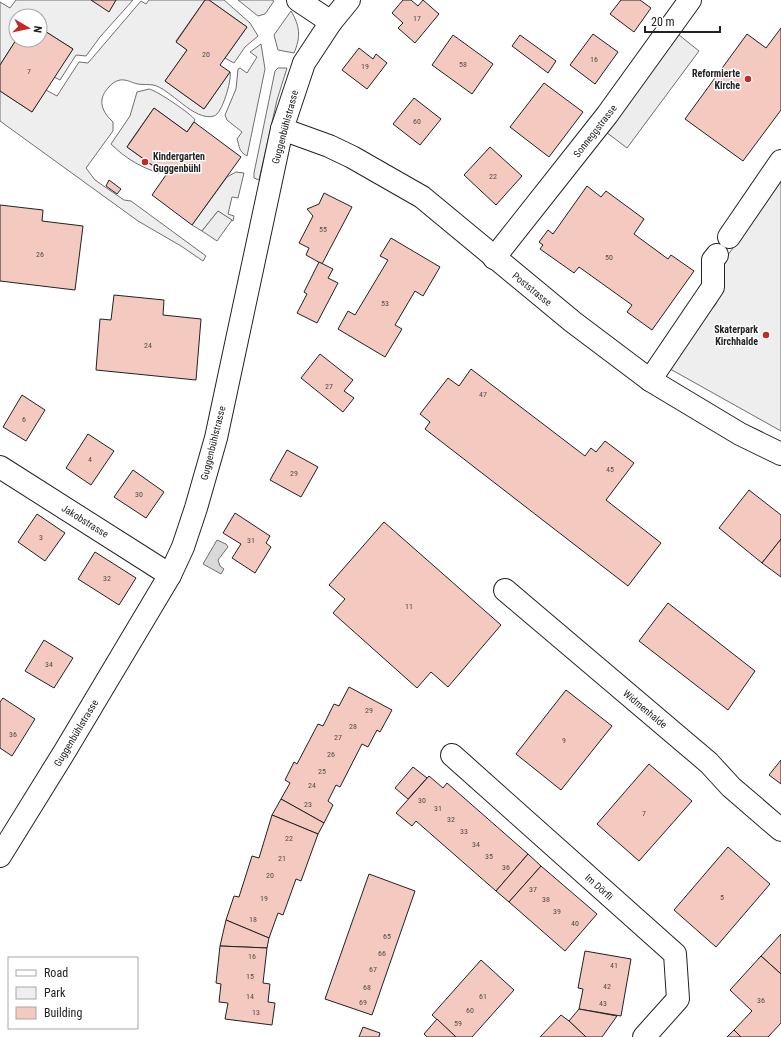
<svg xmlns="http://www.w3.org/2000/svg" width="781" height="1037" viewBox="0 0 781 1037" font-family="'Roboto Condensed',sans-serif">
  <rect width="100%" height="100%" fill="#fff"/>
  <g fill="#eee" stroke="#6f6f6f">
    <path d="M16,0H91L109,11L116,0H133L100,37L86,56L76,55L60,80L54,77L73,49L40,28V16H16V40L0,65V2L10,8Z"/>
    <path d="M149,0H205L176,41L187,50L165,81L204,109L230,72C232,80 222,114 214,116C194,122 170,88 153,85C148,84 143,85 138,84C132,83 127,79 120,80C115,81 111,84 108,88C97,100 102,112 113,122V131L86,168L95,180L124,200L131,201L206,256L203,261L181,246L138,221L0,121V91L32,112L46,90L57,96L79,62L88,63L141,1L146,4Z"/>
    <path d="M209,0H224L250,23L258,36L245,47L234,63L225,58L247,27Z"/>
    <path d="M238,0H272L274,1L265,14L258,16Z"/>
    <path d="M291,11C300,26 301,37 294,53L278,50L274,35Z"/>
    <path d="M261,44L265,69L247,156C238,151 240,147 237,139L242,132L227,120L225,115L236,89L238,69L240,68L247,73L257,57L250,52Z"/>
    <path d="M278,68H287L277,100L259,180L254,178V173L275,71Z"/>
    <path d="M149,89C156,90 193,115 195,120L187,132L154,108L130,142L127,147L160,171L159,173C140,167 125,158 111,144L130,116L137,92Z"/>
    <path d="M236,172L244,173L238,198L232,197L228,214L234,216L233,221L218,211L202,231L192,225L227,177Z"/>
    <path d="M781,181V431L663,365L716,304L720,266Z"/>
  </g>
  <g fill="#ededed" stroke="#6f6f6f">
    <path d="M679,35L699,51L627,148L606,132Z"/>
    <path d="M218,211L232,220L217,241L202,231Z"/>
  </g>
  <path fill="#d9d9d9" stroke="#6f6f6f" d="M217,540L226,544L228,547L218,560L220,566L224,569L221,574L203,564Z"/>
  <g fill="#f3c9c0" stroke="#222">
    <path d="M91,0H116L109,12Z"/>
    <path d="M205,0H209L247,27L220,65L230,72L204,109L165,81L187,50L176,42Z"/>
    <path d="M403,0H411L418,6L423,0L439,14L415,43L398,28L403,23L392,13Z"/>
    <path d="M621,0H640L651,8L634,32L610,14Z"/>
    <path d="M40,28L73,49L32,112L0,91V65L16,40H40Z"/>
    <path d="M781,28V110L743,161L685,119L747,34L766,48Z"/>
    <path d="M593,34L618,52L595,84L570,65Z"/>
    <path d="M453,35L493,64L472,94L432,65Z"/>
    <path d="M520,35L556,61L548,73L512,46Z"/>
    <path d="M359,48L373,59L376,54L387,63L367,89L342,70Z"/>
    <path d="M544,83L583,112L549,157L510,127Z"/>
    <path d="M414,98L441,119L420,145L393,124Z"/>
    <path d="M154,108L187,132L194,122L241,157L192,225L152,195L166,175L127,147Z"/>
    <path d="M490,147L522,176L496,205L464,175Z"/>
    <path d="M109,180L121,189L117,194L106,186Z"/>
    <path d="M587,186L601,197L606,191L644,219L634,234L668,259L671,255L694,271L652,330L627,312L632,305L579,267L574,273L540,249L543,245L539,242L548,230L553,234Z"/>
    <path d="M324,193L352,207L322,264L306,255L309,248L299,243L313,216L307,209L319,204Z"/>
    <path d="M0,205L43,210L42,221L83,226L75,290L0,281Z"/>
    <path d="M391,238L440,267L423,296L415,291L395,325L402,329L385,357L338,329L348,311L355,315L388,260L380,256Z"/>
    <path d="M319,262L333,269L328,278L338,283L317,323L297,313L307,294L304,292Z"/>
    <path d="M114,295L164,300L163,315L201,319L196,380L96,370L100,319L111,320Z"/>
    <path d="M320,354L353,380L344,391L354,398L343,412L301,378Z"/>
    <path d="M471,369L585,456L591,448L596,452L605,441L634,463L606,500L661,543L628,586L425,429L430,422L420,414L448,378L459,386Z"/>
    <path d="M22,395L45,410L26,441L3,427Z"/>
    <path d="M88,434L114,451L91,485L66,468Z"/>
    <path d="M287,450L318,467L301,497L270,480Z"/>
    <path d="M133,470L164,492L146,518L114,497Z"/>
    <path d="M749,490L781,515V539L762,563L719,528Z"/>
    <path d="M235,513L270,536L266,543L271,547L255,573L232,558L241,544L223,533Z"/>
    <path d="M37,514L65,533L45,561L18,542Z"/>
    <path d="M384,522L501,625L448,687L431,672L417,688L333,613L345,599L329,585Z"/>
    <path d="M781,539V577L762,563Z"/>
    <path d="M95,552L136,578L119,605L78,579Z"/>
    <path d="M668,603L755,671L728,710L639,641Z"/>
    <path d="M44,640L73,658L54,688L25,671Z"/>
    <path d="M349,687L392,710L380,732L377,730L368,747L362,744L340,787L336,785L328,801L333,805L324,823L281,799L290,783L285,780L294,762L297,764L318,724L323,726L334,704L339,706Z"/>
    <path d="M566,690L612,726L561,790L516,754Z"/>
    <path d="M3,698L35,719L12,756L0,748V702Z"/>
    <path d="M781,760V784L769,775Z"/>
    <path d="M649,764L692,801L639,861L597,824Z"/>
    <path d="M413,767L427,778L408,799L395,788Z"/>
    <path d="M429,776L443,788L447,783L528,854L496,891L416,821L412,826L396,813Z"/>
    <path d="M281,799L324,823L318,834L272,815Z"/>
    <path d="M272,815L318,834L301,881L296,879L283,915L278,913L269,938L226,920L234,896L239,897L252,856L259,858Z"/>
    <path d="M728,847L770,884L716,947L674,910Z"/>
    <path d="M528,854L541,866L509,902L496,891Z"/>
    <path d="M541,866L597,914L565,951L509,902Z"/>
    <path d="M369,874L415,891L372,1015L325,999Z"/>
    <path d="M226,920L269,938L267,948L220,946Z"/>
    <path d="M781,934V974L761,956Z"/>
    <path d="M220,946L267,948L263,983L270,984L268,1002L275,1003L272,1025L225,1019L228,1003L219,1002L221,984L216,983Z"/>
    <path d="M585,951L631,959L621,1016L579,1009L583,989L578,988Z"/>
    <path d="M761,956L781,974V1023L768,1037H741L734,1030L752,1011L730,990Z"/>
    <path d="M481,960L514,990L472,1037H456L432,1015Z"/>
    <path d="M579,1009L617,1016L602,1037H586L569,1021Z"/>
    <path d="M561,1015L569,1021L586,1037H540Z"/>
    <path d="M437,1019L456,1037H427L424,1034Z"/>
    <path d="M363,1027L380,1033L379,1037H359Z"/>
    <path d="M734,1030L741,1037H727Z"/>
  </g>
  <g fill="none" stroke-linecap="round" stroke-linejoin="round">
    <g stroke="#222" stroke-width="24">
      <g id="minor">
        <path d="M298,0L331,22"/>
        <path d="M282,129L329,146L352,157L422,197L573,322L650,380L740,434L781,454"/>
        <path d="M729,237L781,161"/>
        <path d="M494,258L607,115L690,0"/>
        <path d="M650,380L713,287V260L717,255"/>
        <path d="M0,467L170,575"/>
        <path d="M505,590L709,763L731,787L781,830"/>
        <path d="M452,755L675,954L678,999L644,1037"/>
        <path d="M0,856L65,751L170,575L183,547L196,508L216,438L282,129L304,63L331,22L349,0"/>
      </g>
    </g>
    <use href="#minor" stroke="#fff" stroke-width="22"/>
  </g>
  <g fill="#c62828" stroke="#fff" stroke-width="1.5">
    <circle cx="748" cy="79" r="4"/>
    <circle cx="145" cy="162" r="4"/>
    <circle cx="766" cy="335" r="4"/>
  </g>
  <g text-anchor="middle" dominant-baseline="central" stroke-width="3" stroke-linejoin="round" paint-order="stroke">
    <g font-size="8" fill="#564c4a">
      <text x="417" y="18">17</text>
      <text x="206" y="54">20</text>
      <text x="594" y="59">16</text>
      <text x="463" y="64">58</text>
      <text x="365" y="66">19</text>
      <text x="29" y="71">7</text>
      <text x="417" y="121">60</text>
      <text x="493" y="176">22</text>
      <text x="323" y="229">55</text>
      <text x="40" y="254">26</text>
      <text x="609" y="257">50</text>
      <text x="385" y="303">53</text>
      <text x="148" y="345">24</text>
      <text x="329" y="386">27</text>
      <text x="483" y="394">47</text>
      <text x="24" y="419">6</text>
      <text x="90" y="459">4</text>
      <text x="610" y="469">45</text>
      <text x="294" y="473">29</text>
      <text x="139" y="494">30</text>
      <text x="41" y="537">3</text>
      <text x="251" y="540">31</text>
      <text x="107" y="578">32</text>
      <text x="409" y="606">11</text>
      <text x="49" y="664">34</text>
      <text x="369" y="710">29</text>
      <text x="353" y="726">28</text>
      <text x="13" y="734">36</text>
      <text x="338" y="737">27</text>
      <text x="564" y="740">9</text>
      <text x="331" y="754">26</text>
      <text x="322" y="771">25</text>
      <text x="312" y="785">24</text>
      <text x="422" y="800">30</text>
      <text x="308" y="804">23</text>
      <text x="438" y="808">31</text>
      <text x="644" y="813">7</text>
      <text x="451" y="819">32</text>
      <text x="464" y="831">33</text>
      <text x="289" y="838">22</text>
      <text x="476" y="844">34</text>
      <text x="489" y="856">35</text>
      <text x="282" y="858">21</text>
      <text x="506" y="867">36</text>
      <text x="270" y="875">20</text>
      <text x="533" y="889">37</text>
      <text x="722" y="897">5</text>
      <text x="264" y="898">19</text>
      <text x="546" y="899">38</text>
      <text x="557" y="911">39</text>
      <text x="253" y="919">18</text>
      <text x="575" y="923">40</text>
      <text x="387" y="936">65</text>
      <text x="382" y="953">66</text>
      <text x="252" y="956">16</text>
      <text x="614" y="965">41</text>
      <text x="373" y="969">67</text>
      <text x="250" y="976">15</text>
      <text x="607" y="986">42</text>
      <text x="367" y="987">68</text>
      <text x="250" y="996">14</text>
      <text x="483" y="996">61</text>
      <text x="761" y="1000">36</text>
      <text x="363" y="1002">69</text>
      <text x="603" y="1003">43</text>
      <text x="470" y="1010">60</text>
      <text x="256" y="1012">13</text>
      <text x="458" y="1023">59</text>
    </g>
    <g font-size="10" font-weight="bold" fill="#222" stroke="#fff" text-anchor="end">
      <text x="740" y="73">Reformierte<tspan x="740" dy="12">Kirche</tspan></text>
      <text x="153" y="156" text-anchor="start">Kindergarten<tspan x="153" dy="12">Guggenbühl</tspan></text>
      <text x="758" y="329">Skaterpark<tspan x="758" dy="12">Kirchhalde</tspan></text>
    </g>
    <g font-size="10" fill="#222" stroke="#fff">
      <text transform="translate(285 127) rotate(-75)">Guggenbühlstrasse</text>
      <text transform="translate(595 131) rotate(-52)">Sonneggstrasse</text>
      <text transform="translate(532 289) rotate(39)">Poststrasse</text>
      <text transform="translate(213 443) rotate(-76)">Guggenbühlstrasse</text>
      <text transform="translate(85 521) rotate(32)">Jakobstrasse</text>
      <text transform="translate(645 709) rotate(40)">Widmenhalde</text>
      <text transform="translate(76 733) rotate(-59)">Guggenbühlstrasse</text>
      <text transform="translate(599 887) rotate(42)">Im Dörfli</text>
    </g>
  </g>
  <rect x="8" y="957" width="130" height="72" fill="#ffffff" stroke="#a7a7a7"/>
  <rect x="16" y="970" width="20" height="6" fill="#ffffff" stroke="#a7a7a7"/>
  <text x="44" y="977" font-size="12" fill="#222222">Road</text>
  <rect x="16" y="987" width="20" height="12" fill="#eeeeee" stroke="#a7a7a7"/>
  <text x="44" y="997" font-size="12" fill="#222222">Park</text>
  <rect x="16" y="1007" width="20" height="12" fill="#f3c9c0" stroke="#a7a7a7"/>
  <text x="44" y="1017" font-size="12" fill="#222222">Building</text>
  <g transform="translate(28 28) rotate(99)"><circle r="19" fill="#ffffff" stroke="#a7a7a7"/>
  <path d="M0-3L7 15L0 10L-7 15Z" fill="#c62828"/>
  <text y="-6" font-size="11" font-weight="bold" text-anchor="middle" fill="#222222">N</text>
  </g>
  <path d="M645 26v6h75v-6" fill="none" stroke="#222222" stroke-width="2"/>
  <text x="651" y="26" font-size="12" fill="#222222" stroke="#ffffff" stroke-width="3" paint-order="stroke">20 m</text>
</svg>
